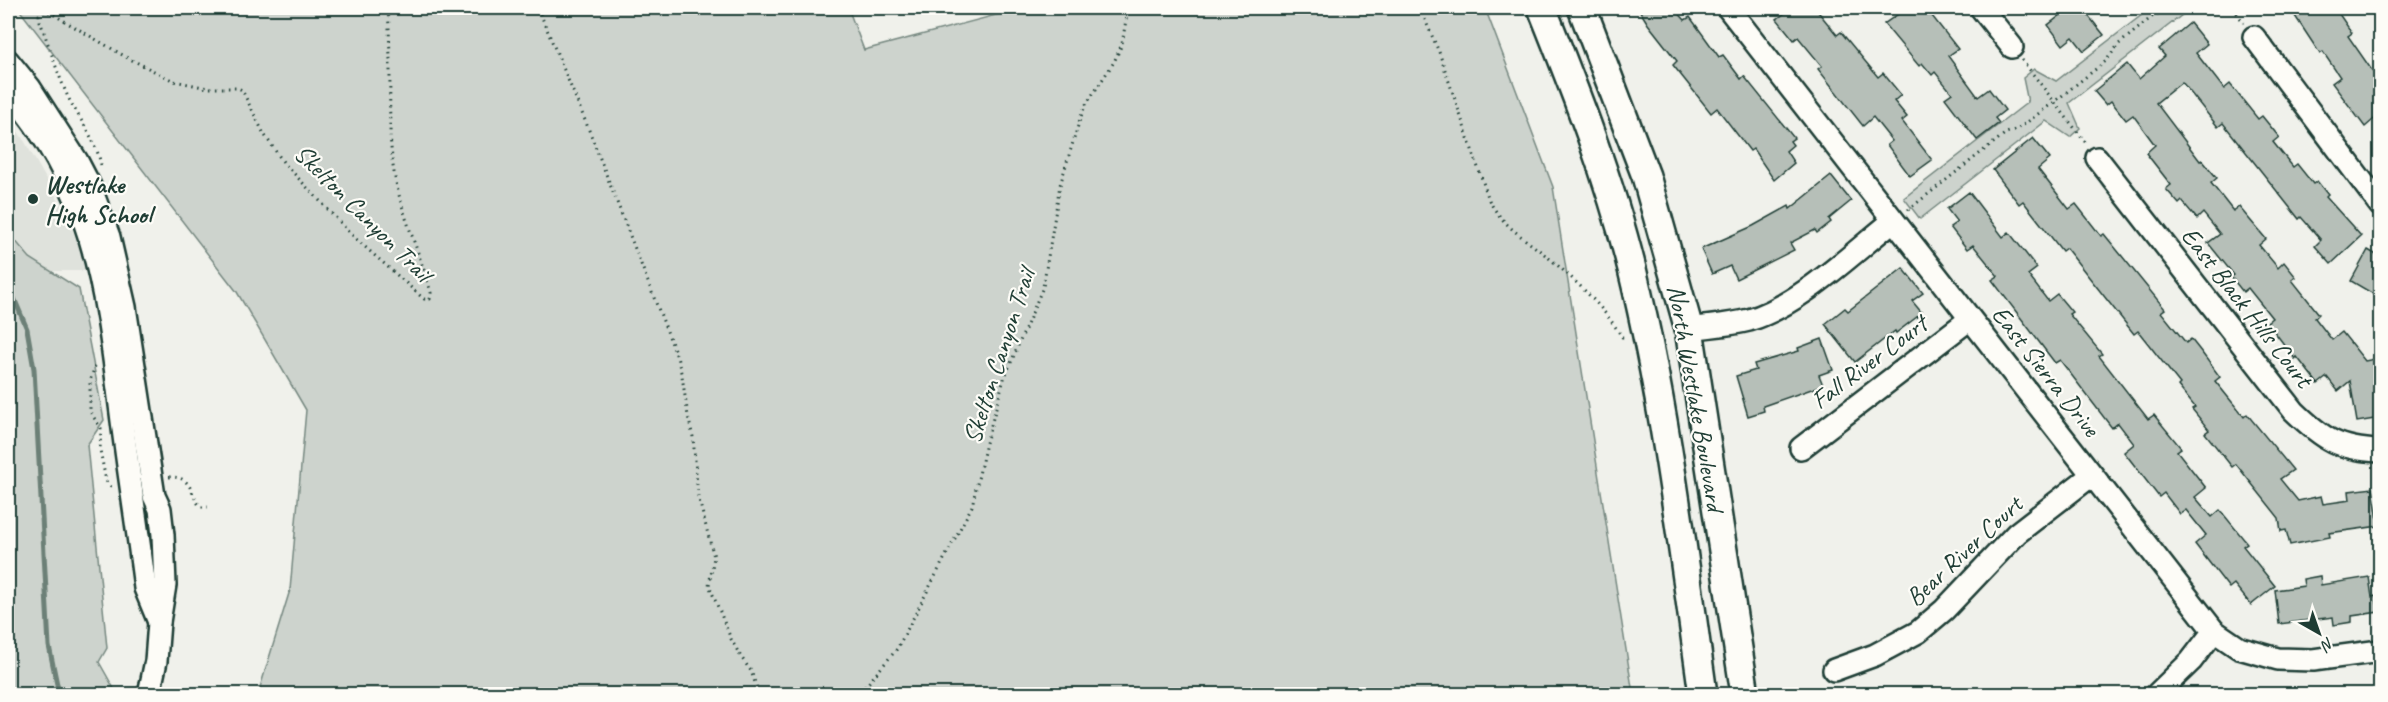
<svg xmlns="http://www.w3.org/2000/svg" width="2388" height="702" viewBox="0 0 2388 702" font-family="Caveat,sans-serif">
  <rect width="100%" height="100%" fill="#f0f1eb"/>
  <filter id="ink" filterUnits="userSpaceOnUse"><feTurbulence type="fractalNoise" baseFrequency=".0167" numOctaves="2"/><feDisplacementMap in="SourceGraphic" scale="12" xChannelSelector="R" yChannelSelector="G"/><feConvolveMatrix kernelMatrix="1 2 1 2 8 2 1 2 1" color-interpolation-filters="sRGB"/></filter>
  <g filter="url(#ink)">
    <path fill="#dfe2dc" d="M8,117L25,142L65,212L89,271H52L8,245Z"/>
    <g fill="#cdd3cd" stroke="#768880" stroke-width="1.5">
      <path d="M18,8H848L864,50L1000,14L1002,8H1485L1553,187L1633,694H258L290,590L306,410L237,292Z"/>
      <path d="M2151,8H2191L2069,103L2080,128L2070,137L2046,121L1920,219L1904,198L2028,102L2023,78L2034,69L2056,81Z"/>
      <path d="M8,232L30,258L79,289L104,420L87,445L107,648L99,662L117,694H8Z"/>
    </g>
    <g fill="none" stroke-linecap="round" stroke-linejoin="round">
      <path stroke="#6c8077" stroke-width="5" d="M8,284L27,329L34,369L49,646L59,694"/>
    </g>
    <g fill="#b6bfb8" stroke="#1f3d34" stroke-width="1.5">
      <path d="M1638,8H1674L1685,20L1690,17L1719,57L1723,55L1741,79L1744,76L1794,138L1790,141L1793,145L1786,151L1794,163L1774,180L1753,149L1750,151L1717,108L1711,113L1673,65L1677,61L1648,24Z"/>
      <path d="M1792,8H1815L1837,35L1841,32L1878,77L1883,73L1901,95L1894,101L1907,117L1902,121L1932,160L1910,176L1887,145L1892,141L1873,117L1863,126L1818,69L1822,66L1798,37L1794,40L1777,19Z"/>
      <path d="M1893,8H1944L1932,16L1958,49L1948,56L1978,97L1989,89L2005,110L1995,118L1999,123L1977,140L1945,98L1952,93L1935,72L1932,75L1922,63L1919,66L1884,24L1898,14Z"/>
      <path d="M2070,8H2082L2104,35L2084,51L2073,37L2063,45L2048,25Z"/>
      <path d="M2308,8H2335L2352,33L2348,36L2380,82V114L2365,127L2332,83L2340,77L2323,52L2320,54L2295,16Z"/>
      <path d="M2190,23L2207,44L2196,53L2224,89L2230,84L2258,119L2262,116L2279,137L2273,142L2293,167L2297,164L2313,184L2317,181L2328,195L2326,197L2361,236L2331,264L2315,246L2321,240L2301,217L2299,219L2223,123L2218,127L2182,82L2156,103L2200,161L2202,160L2217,178L2211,183L2233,211L2239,207L2266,239L2259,245L2278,268L2284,262L2296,277L2292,280L2319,314L2315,318L2332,340L2342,332L2365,361L2380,358V418L2357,422L2350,381L2338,391L2327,377L2318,384L2297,357L2295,359L2267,322L2272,318L2248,288L2243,292L2231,277L2234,275L2208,243L2220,234L2203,213L2197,219L2182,201L2179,204L2166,189L2171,185L2146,153L2155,145L2133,115L2126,120L2111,101L2106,105L2094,91L2127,64L2139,79L2165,56L2159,49Z"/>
      <path d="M2033,138L2050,159L2038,169L2069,209L2076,204L2101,236L2104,234L2165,309L2161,312L2186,343L2191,339L2202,353L2220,377L2215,381L2244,417L2247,414L2293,470L2280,479L2298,501L2321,496L2323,504L2350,500L2349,491L2373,488L2379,526L2329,533L2330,537L2290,545L2286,530L2281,531L2279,518L2236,464L2232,467L2205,433L2209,430L2192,409L2195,407L2178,386L2180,384L2138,331L2134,334L2066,248L2062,251L2023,201L2019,204L1993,170Z"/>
      <path d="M1831,176L1851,201L1829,219L1831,222L1817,233L1815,230L1790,243L1794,250L1736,279L1730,266L1712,274L1701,249L1753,226L1789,206L1790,209Z"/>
      <path d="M1969,192L2003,237L2009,232L2037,268L2028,275L2048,301L2057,294L2072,312L2069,314L2102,354L2099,356L2148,419L2154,415L2181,448L2177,451L2206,488L2195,497L2212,517L2220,510L2247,543L2243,546L2275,586L2251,605L2234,584L2229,588L2195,544L2206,535L2186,510L2180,514L2164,493L2159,497L2124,452L2134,444L2118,423L2112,428L2060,360L2055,363L1992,280L1998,276L1973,245L1967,249L1950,227L1957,222L1947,209Z"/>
      <path d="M2368,250L2380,257V298L2351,281Z"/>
      <path d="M1903,268L1923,293L1912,301L1922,313L1896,333L1895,331L1855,362L1825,324L1845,308L1848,311Z"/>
      <path d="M1822,339L1833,370L1819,375L1823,385L1763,406L1764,411L1748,416L1736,376L1756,370L1754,364L1799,351L1798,348Z"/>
      <path d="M2320,576L2321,585L2369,577L2372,597L2376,596L2379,612L2352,616V622L2334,625L2333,617L2279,624L2275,590L2304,586L2303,579Z"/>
    </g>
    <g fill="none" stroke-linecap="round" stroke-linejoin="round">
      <g stroke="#1f3d34" stroke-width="26">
        <g id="minor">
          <path d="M1728,8L2214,631L2239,648L2278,659L2313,660L2380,651"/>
          <path d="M1981,8L2012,47"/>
          <path d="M2254,37L2380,205"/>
          <path d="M8,61L30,88L77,161L90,186L109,237L125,307L154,496L160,509L163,535L165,585L159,622L156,661L149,694"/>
          <path d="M8,90C96,191 106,294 122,421C129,476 138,532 145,588L159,622"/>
          <path d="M2097,158L2294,411C2324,440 2338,449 2380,451"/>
          <path d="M1689,329C1709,326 1730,325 1749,320C1800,305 1851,254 1893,221"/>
          <path d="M1801,448L1970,319"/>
          <path d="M1834,670L1875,655L1918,632L1944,610L2017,533L2092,475"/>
          <path d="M2157,694L2191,661L2214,631"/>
        </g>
      </g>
      <g stroke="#1f3d34" stroke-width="32">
        <g id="major">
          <path d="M1542,8C1576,93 1610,180 1632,269C1666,409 1683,552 1703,694"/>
          <path d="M1582,8L1646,176L1689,329L1745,694"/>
        </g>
      </g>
      <g stroke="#1f3d34" stroke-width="3" stroke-dasharray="1.5 4.5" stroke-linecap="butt">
        <path d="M538,8L587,125L677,357L682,376L688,416L693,437L698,496L714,557L709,585L731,639L741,657L751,671L759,694"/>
        <path d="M1420,8L1439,52L1489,200C1503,227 1526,239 1549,258C1577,282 1603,306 1622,337H1624"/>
        <path d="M2233,8L2244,23"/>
        <path d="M2022,60L2086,143"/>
        <path d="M101,165C96,139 79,119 68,97C57,72 49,46 40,21L39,15L44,11L49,12L126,57L174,81L208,88H238L242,90L264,134L283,162L355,238L424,299H430L431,293C420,254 403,217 395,178C388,141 390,105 390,68C390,48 389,27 388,8"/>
        <path d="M1908,210L2006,133L2018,129L2054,102L2106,61L2119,44L2152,17L2168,8"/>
        <path d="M95,366L90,381V412L101,428L100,450L106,481L111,487"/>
        <path d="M169,477C194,476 189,495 201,507H208"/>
        <path d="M855,694L864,688L897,649L972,506L986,443L1004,379L1043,287L1060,185L1080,119L1085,106L1114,62L1122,44L1128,8"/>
      </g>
      <use href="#minor" stroke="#fdfcf7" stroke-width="21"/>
      <use href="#major" stroke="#fdfcf7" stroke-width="27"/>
    </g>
  </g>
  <circle fill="#1f3d34" stroke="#fdfcf7" stroke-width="2" cx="33" cy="199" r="6"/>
  <g text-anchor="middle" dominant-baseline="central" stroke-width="4.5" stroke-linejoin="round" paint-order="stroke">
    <g font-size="26" font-weight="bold" fill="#1f3d34" stroke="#fdfcf7" text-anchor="start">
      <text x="45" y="184">Westlake<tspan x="45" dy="30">High School</tspan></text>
    </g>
    <g font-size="26" fill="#1f3d34" stroke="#fdfcf7">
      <text transform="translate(363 213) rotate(45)">Skelton Canyon Trail</text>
      <text transform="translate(2247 307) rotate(52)">East Black Hills Court</text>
      <text transform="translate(999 356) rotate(-72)">Skelton Canyon Trail</text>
      <text transform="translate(1869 362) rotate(-37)">Fall River Court</text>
      <text transform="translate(2046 371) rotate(52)">East Sierra Drive</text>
      <text transform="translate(1696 398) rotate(80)">North Westlake Boulevard</text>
      <text transform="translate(1964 551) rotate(-43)">Bear River Court</text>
    </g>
  </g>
  <rect width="2388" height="702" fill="none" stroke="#fdfcf7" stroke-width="30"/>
  <rect x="15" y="15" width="2358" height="672" fill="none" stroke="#1f3d34" stroke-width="2" filter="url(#ink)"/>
  <g transform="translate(2319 633) rotate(140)" stroke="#fdfcf7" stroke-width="4.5" paint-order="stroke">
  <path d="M0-4.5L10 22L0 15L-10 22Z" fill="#1f3d34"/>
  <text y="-9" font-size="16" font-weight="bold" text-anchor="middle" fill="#1f3d34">N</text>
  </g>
</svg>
